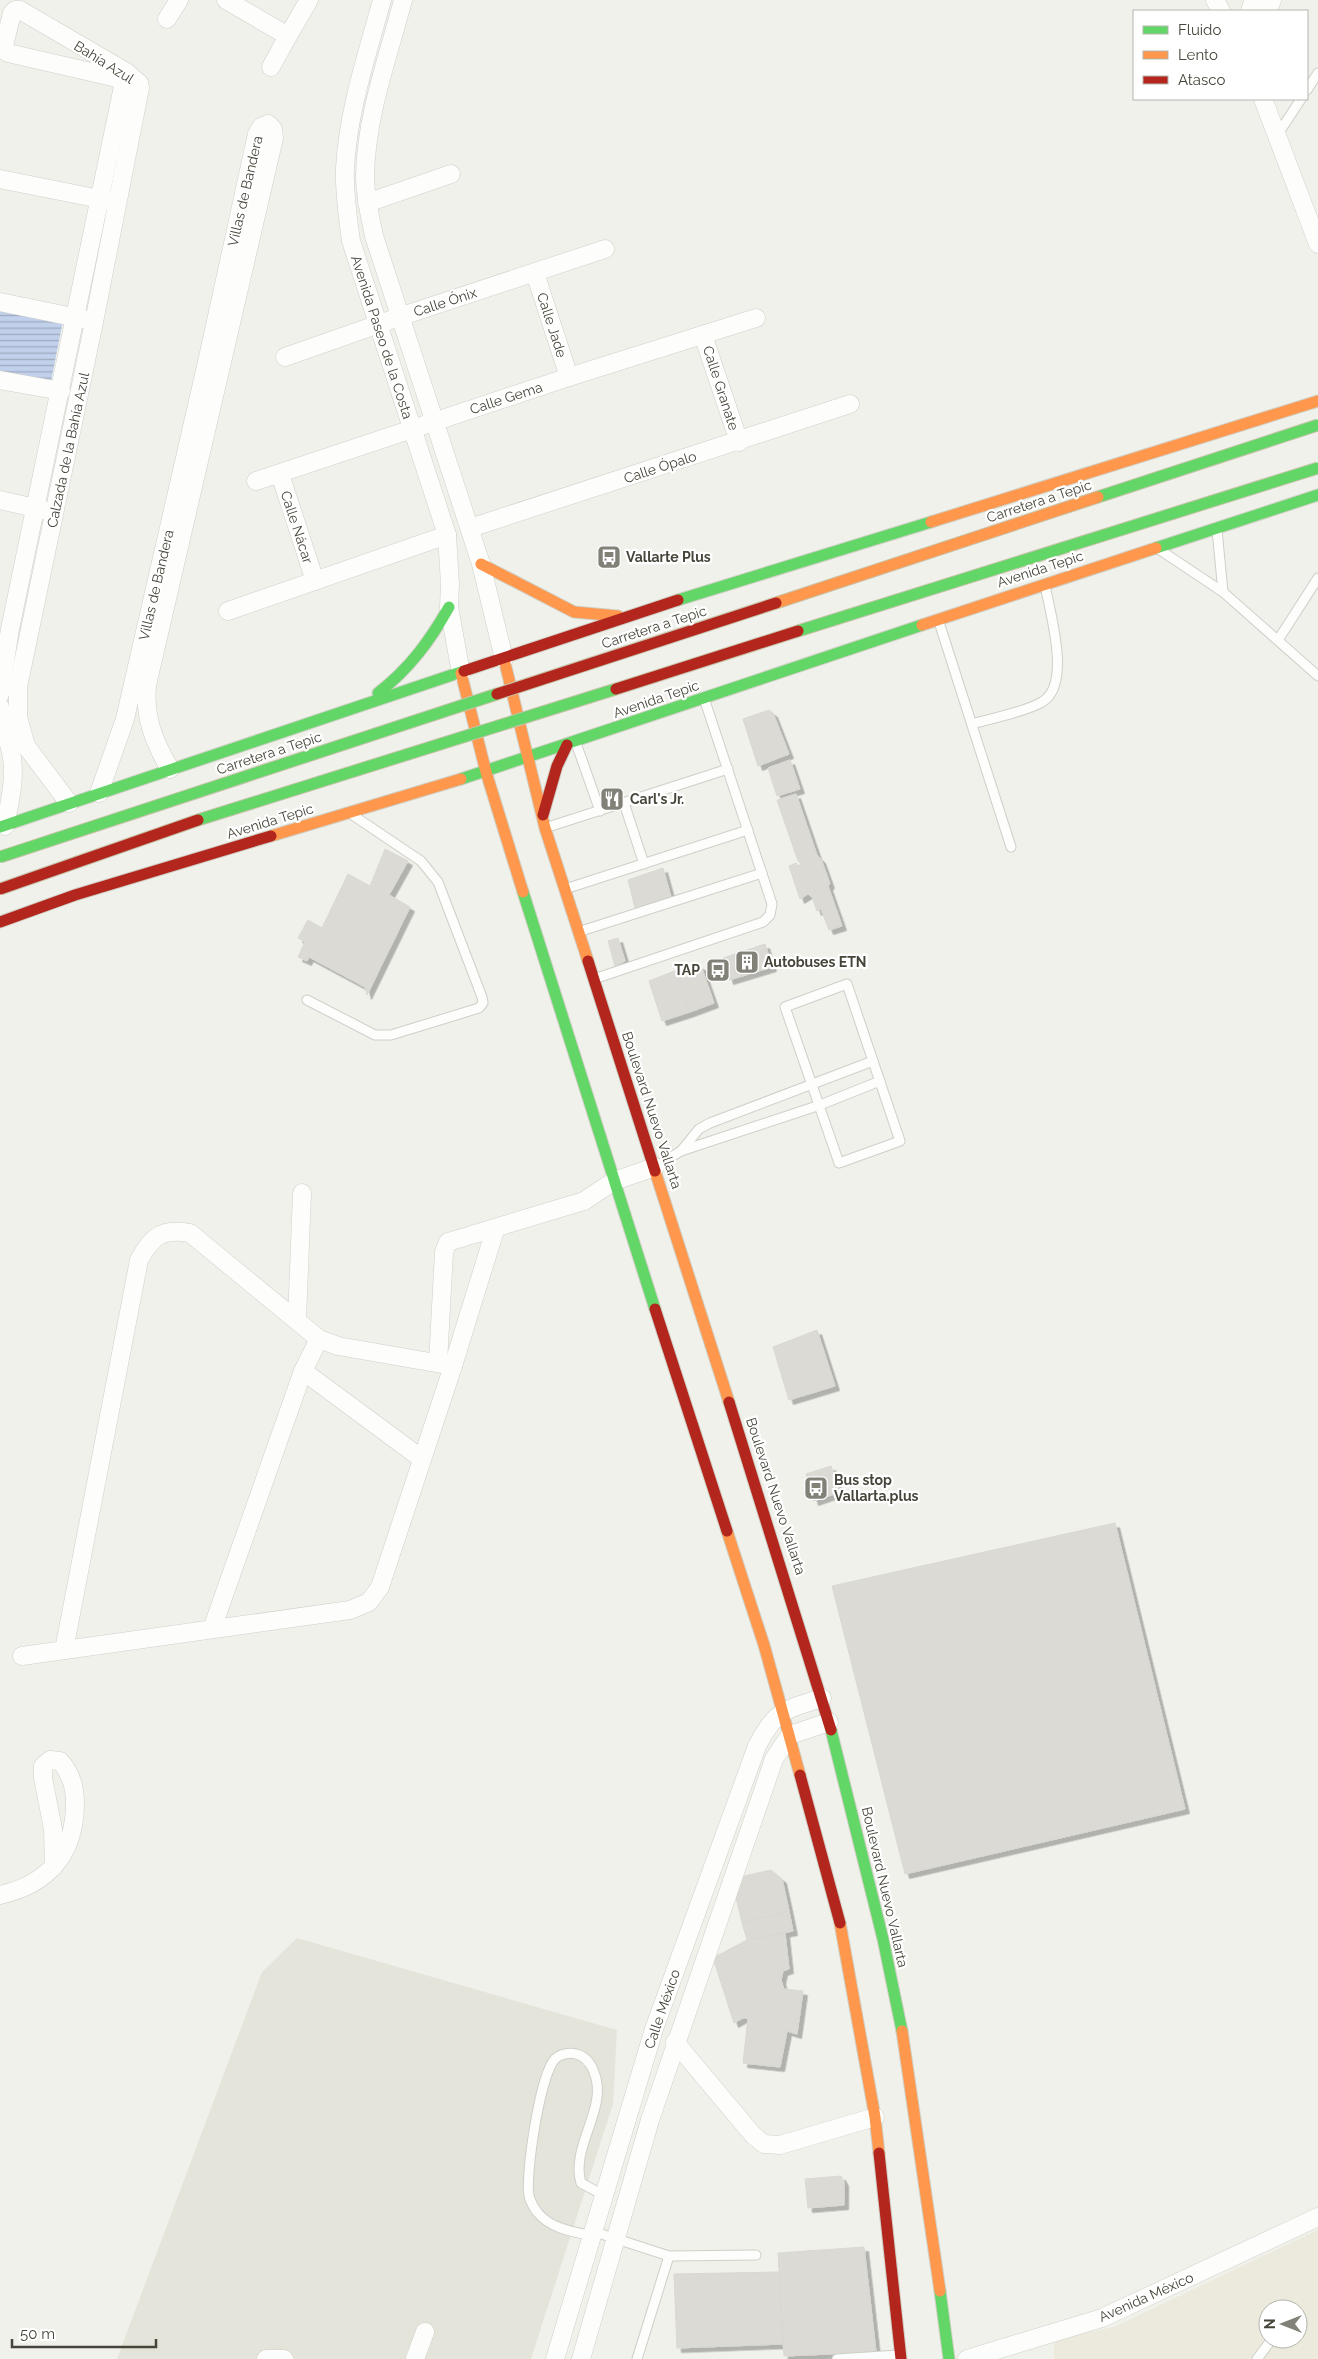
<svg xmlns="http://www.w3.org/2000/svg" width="1318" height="2359" viewBox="0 0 1318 2359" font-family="Raleway,sans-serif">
  <defs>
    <pattern id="water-rules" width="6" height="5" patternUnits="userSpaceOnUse" patternTransform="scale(1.25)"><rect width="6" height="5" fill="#c1d0eb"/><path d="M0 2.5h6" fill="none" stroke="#9fabbf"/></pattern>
    <filter id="shadow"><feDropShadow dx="4.5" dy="4.5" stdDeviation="0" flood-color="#0004"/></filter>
  </defs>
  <rect width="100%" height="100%" fill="#f1f1ec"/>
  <path fill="#e5e4da" d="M297,1938L617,2030L613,2104L531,2359H117L262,1972Z"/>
  <path fill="#ebeadc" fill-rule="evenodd" d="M1318,2230V2359H1054V2339L1114,2327ZM1268,2309H1298V2339H1268Z"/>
  <path fill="url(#water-rules)" d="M0,309L63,321L51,381L0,372Z"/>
  <g fill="#dbdad4" stroke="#d9d8d2" filter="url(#shadow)">
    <path d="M769,710L773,713L789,754L758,766L743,719Z"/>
    <path d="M790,760L800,789L777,796L768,768Z"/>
    <path d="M796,794L817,855L821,859L830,884L828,886L842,926L829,930L821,909L817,911L812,897L808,894L800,899L789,866L796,863L798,866L801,864L798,861L777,800Z"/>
    <path d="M385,849L408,861L389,895L410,907L367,995L365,987L309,957L307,961L298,957L305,942L298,938L308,920L322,928L348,874L370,886Z"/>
    <path d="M663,868L671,897L635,908L628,880Z"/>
    <path d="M618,938L625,961L615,966L608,941Z"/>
    <path d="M765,944L772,967L729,980L723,958Z"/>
    <path d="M695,964L701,966L714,1003L690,1012L677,970Z"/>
    <path d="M677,970L690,1012L662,1021L649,981Z"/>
    <path d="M817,1330L835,1386L789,1400L773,1347Z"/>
    <path d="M831,1466L840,1492L814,1501L806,1474Z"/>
    <path d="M1115,1523L1185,1809L905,1874L832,1586Z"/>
    <path d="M771,1870L782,1879L789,1911L742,1923L735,1893L740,1877Z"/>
    <path d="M789,1911L793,1931L747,1940L742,1923Z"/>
    <path d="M785,1933L789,1969L783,1971L781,1980L784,1989L803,1991L797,2034L787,2031L780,2067L743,2063L748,2018H743L734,2023L713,1958L747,1940Z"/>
    <path d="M841,2176L844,2182V2205L808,2208L805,2179Z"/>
    <path d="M864,2247L876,2352L784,2356L778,2253Z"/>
    <path d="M779,2272L783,2344L677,2348L674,2274Z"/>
  </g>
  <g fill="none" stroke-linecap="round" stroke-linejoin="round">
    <g stroke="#cfcfca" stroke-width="11">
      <g id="lane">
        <path d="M1307,90L1318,73"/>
        <path d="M1278,134L1301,99"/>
        <path d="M1217,530L1223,592"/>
        <path d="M1160,550L1223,592L1318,676"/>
        <path d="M938,619L1011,847"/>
        <path d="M1278,640L1318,578"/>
        <path d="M972,724C990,719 1028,711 1042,702C1072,685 1050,613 1045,585"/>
        <path d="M576,743L600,811"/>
        <path d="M624,803L644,864"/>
        <path d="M545,828L728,769"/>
        <path d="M565,889L748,830"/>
        <path d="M578,932L762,873"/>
        <path d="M594,979L763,922L770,915L772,904L704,698"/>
        <path d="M847,984L900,1141L839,1163L785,1007Z"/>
        <path d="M307,1000L375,1035H391L479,1008L483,1003L482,997L438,882L421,861L354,816"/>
        <path d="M681,1151L699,1129L710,1123L873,1061"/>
        <path d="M655,1167L681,1151L820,1105L880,1081"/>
        <path d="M595,2232L669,2256L756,2255"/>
        <path d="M593,2236C575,2232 551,2229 538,2213C535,2210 530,2201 529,2196C525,2176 540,2074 555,2059C560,2054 570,2052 576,2054C585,2056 591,2064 594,2072C609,2108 570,2146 581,2183L605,2196"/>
        <path d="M637,2359L669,2256"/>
        <path d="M837,2359L899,2355"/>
        <path d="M1257,2359L1272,2339"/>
      </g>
    </g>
    <g stroke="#cfcfca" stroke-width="19">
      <g id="street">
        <path d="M226,0L288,36L309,0"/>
        <path d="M382,0C367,55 348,111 345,168C344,193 348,217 351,241L447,535L450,584L449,607L461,673"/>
        <path d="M403,0C388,57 366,116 365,176C365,196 370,216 374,236L481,564L504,659"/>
        <path d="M1215,0L1221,11"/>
        <path d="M15,10H20L126,72L139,83L8,53L5,51L4,46L12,13Z"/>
        <path d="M1250,11L1254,0"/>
        <path d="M1268,11L1272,0"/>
        <path d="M167,19L179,0"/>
        <path d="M271,67L288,36"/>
        <path d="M1263,99L1318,244"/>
        <path d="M0,179L110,201"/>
        <path d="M367,203L451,174"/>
        <path d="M535,273L569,377"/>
        <path d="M0,302L88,320"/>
        <path d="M703,335L739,442"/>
        <path d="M285,357L399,317L605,249"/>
        <path d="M0,380L61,391"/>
        <path d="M280,474L315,581"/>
        <path d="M256,481L569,377L756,318"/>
        <path d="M0,500L48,511"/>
        <path d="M470,528L850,404"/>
        <path d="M228,611L447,535"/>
        <path d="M0,694L10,629L126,72"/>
        <path d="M0,707C2,723 7,736 11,752C16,777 10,801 5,826"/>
        <path d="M99,793L125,719L207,362L257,134L261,127L268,124L273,129L274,138L147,685C144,717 154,742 170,769"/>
        <path d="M69,803L26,746L18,717V687L94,322L140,88L139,83"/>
        <path d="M297,1321L302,1193"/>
        <path d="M438,1363L444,1252L448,1242L584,1201L614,1181L655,1167"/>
        <path d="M303,1371L422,1459"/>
        <path d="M212,1629L303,1371L319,1339"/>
        <path d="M64,1650L139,1260C152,1236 162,1228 190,1233L319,1339L338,1346L453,1366"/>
        <path d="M22,1656L350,1610L369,1602L380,1587L453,1366L495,1230"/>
        <path d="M0,1895C49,1884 75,1853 75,1803C75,1787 71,1773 60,1761L50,1760L43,1766V1778L53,1829L54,1866"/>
        <path d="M675,2042L753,2135L764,2144L780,2145L875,2117"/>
        <path d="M266,2359H284"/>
        <path d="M415,2359L425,2332"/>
        <path d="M555,2359L654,2029L757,1746C776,1709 785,1710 822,1698"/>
        <path d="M581,2359L650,2120L774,1759L790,1735L829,1722"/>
        <path d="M967,2359L1102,2318L1318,2217"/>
      </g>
    </g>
    <g stroke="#cfcfc4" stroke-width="13">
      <g id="fast">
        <path d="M1156,548L1318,495"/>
        <path d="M678,600L931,522"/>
        <path d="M378,693C409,669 430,641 449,607"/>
        <path d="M461,779L922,625"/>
        <path d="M0,827L464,671"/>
        <path d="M523,892L655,1309"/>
        <path d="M831,1730L883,1939L902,2031"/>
        <path d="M940,2291L949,2359"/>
      </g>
    </g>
    <g stroke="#cfcfc4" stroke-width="13">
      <g id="slow">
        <path d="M931,522L1318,401"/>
        <path d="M481,564L574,612L618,616"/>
        <path d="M922,625L1156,548"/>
        <path d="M504,659L545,828L588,961"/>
        <path d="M461,673L486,772L523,892"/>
        <path d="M271,836L461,779"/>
        <path d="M655,1171L729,1402"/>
        <path d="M727,1531L764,1645L800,1775"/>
        <path d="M840,1923L875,2117L879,2153"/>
        <path d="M902,2031L940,2291"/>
      </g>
    </g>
    <g stroke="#cfcfc4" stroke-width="13">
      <g id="jam">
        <path d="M464,671L678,600"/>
        <path d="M543,815L557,766L567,745"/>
        <path d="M0,922L75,895L271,836"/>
        <path d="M588,961L655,1171"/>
        <path d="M655,1309L727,1531"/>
        <path d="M729,1402L831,1730"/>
        <path d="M800,1775L840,1923"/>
        <path d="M879,2153L901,2359"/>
      </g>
    </g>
    <use href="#lane" stroke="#fdfdfc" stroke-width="9"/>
    <use href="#street" stroke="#fdfdfc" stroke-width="18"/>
    <use href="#fast" stroke="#63d668" stroke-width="11"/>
    <use href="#slow" stroke="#ff974d" stroke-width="11"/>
    <use href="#jam" stroke="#b3261e" stroke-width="11"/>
    <g stroke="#c7c3aa" stroke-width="13" stroke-linecap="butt">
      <g id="fast-bridge">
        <path d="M1098,497L1318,425"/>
        <path d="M798,631L1318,468"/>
        <path d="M198,820L616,689"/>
        <path d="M0,857L497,694"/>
      </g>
    </g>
    <g stroke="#c7c3aa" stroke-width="13" stroke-linecap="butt">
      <path id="slow-bridge" d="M776,603L1098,497"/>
    </g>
    <g stroke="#c7c3aa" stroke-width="13" stroke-linecap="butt">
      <g id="jam-bridge">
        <path d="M616,689L798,631"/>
        <path d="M497,694L776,603"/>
        <path d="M0,889L198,820"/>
      </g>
    </g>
    <use href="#fast-bridge" stroke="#63d668" stroke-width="11"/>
    <use href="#slow-bridge" stroke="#ff974d" stroke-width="11"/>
    <use href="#jam-bridge" stroke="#b3261e" stroke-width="11"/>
  </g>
  <defs>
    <g id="bus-square" transform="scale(1.25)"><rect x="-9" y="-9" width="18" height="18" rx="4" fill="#828178" stroke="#fff"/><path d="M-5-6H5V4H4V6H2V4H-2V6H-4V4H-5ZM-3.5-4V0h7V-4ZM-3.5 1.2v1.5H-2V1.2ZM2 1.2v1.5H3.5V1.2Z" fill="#fff"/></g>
    <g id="restaurant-square" transform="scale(1.25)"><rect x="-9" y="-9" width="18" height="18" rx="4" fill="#828178" stroke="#fff"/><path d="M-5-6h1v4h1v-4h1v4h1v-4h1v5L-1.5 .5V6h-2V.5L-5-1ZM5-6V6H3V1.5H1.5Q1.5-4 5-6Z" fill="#fff"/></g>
    <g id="building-square" transform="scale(1.25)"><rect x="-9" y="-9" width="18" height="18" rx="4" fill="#828178" stroke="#fff"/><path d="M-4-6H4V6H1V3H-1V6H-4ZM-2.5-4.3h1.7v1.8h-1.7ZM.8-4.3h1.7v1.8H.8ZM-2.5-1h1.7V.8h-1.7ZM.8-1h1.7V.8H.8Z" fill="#fff"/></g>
  </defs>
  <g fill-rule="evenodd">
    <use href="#bus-square" x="609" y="557"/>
    <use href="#restaurant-square" x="612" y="799"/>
    <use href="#building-square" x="747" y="962"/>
    <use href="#bus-square" x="718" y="970"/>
    <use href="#bus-square" x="816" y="1488"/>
  </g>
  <g text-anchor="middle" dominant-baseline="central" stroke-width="4.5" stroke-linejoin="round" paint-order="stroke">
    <g font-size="14" fill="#474539" stroke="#fff">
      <text transform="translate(104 62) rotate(32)">Bahía Azul</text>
      <text transform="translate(245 191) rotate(-77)">Villas de Bandera</text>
      <text transform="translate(445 302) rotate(-18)">Calle Ónix</text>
      <text transform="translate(552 325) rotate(72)">Calle Jade</text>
      <text transform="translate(382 337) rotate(72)">Avenida Paseo de la Costa</text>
      <text transform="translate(721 388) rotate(72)">Calle Granate</text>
      <text transform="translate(506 398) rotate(-18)">Calle Gema</text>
      <text transform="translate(68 450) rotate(-78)">Calzada de la Bahía Azul</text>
      <text transform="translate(660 467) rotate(-18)">Calle Ópalo</text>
      <text transform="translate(1039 501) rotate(-18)">Carretera a Tepic</text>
      <text transform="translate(297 527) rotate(72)">Calle Nácar</text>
      <text transform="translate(1040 569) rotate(-18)">Avenida Tepic</text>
      <text transform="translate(156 585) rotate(-77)">Villas de Bandera</text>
      <text transform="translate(654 627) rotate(-18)">Carretera a Tepic</text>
      <text transform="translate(656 699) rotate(-19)">Avenida Tepic</text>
      <text transform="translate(269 753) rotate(-18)">Carretera a Tepic</text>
      <text transform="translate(270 821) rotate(-17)">Avenida Tepic</text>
      <text transform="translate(652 1110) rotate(72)">Boulevard Nuevo Vallarta</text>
      <text transform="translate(776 1496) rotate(72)">Boulevard Nuevo Vallarta</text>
      <text transform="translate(885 1887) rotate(77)">Boulevard Nuevo Vallarta</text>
      <text transform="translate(662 2009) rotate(-71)">Calle México</text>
      <text transform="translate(1146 2297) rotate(-24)">Avenida México</text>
    </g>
    <g font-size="14" font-weight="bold" fill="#474539" stroke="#fff" text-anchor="start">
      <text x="626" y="557">Vallarte Plus</text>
      <text x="630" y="799">Carl's Jr.</text>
      <text x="764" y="962">Autobuses ETN</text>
      <text x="700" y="970" text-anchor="end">TAP</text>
      <text x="834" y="1480">Bus stop<tspan x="834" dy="16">Vallarta.plus</tspan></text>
    </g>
  </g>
  <rect x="1133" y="10" width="175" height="90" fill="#ffffff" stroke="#b5b5b0"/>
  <rect x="1143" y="26" width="25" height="8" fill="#63d668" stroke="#b5b5b0"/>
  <text x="1178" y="35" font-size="15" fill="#474539">Fluido</text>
  <rect x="1143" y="51" width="25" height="8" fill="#ff974d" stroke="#b5b5b0"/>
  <text x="1178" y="60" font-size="15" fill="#474539">Lento</text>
  <rect x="1143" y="76" width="25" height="8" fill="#b3261e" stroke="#b5b5b0"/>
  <text x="1178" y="85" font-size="15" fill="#474539">Atasco</text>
  <g transform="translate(1283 2324) rotate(270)"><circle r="24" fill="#ffffff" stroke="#b5b5b0"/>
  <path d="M0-4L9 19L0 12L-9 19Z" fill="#828178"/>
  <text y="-8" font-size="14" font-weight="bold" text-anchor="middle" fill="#474539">N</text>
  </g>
  <path d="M12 2339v8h144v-8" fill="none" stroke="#474539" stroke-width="2.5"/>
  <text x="20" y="2339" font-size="15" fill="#474539" stroke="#ffffff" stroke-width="4" paint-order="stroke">50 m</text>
</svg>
